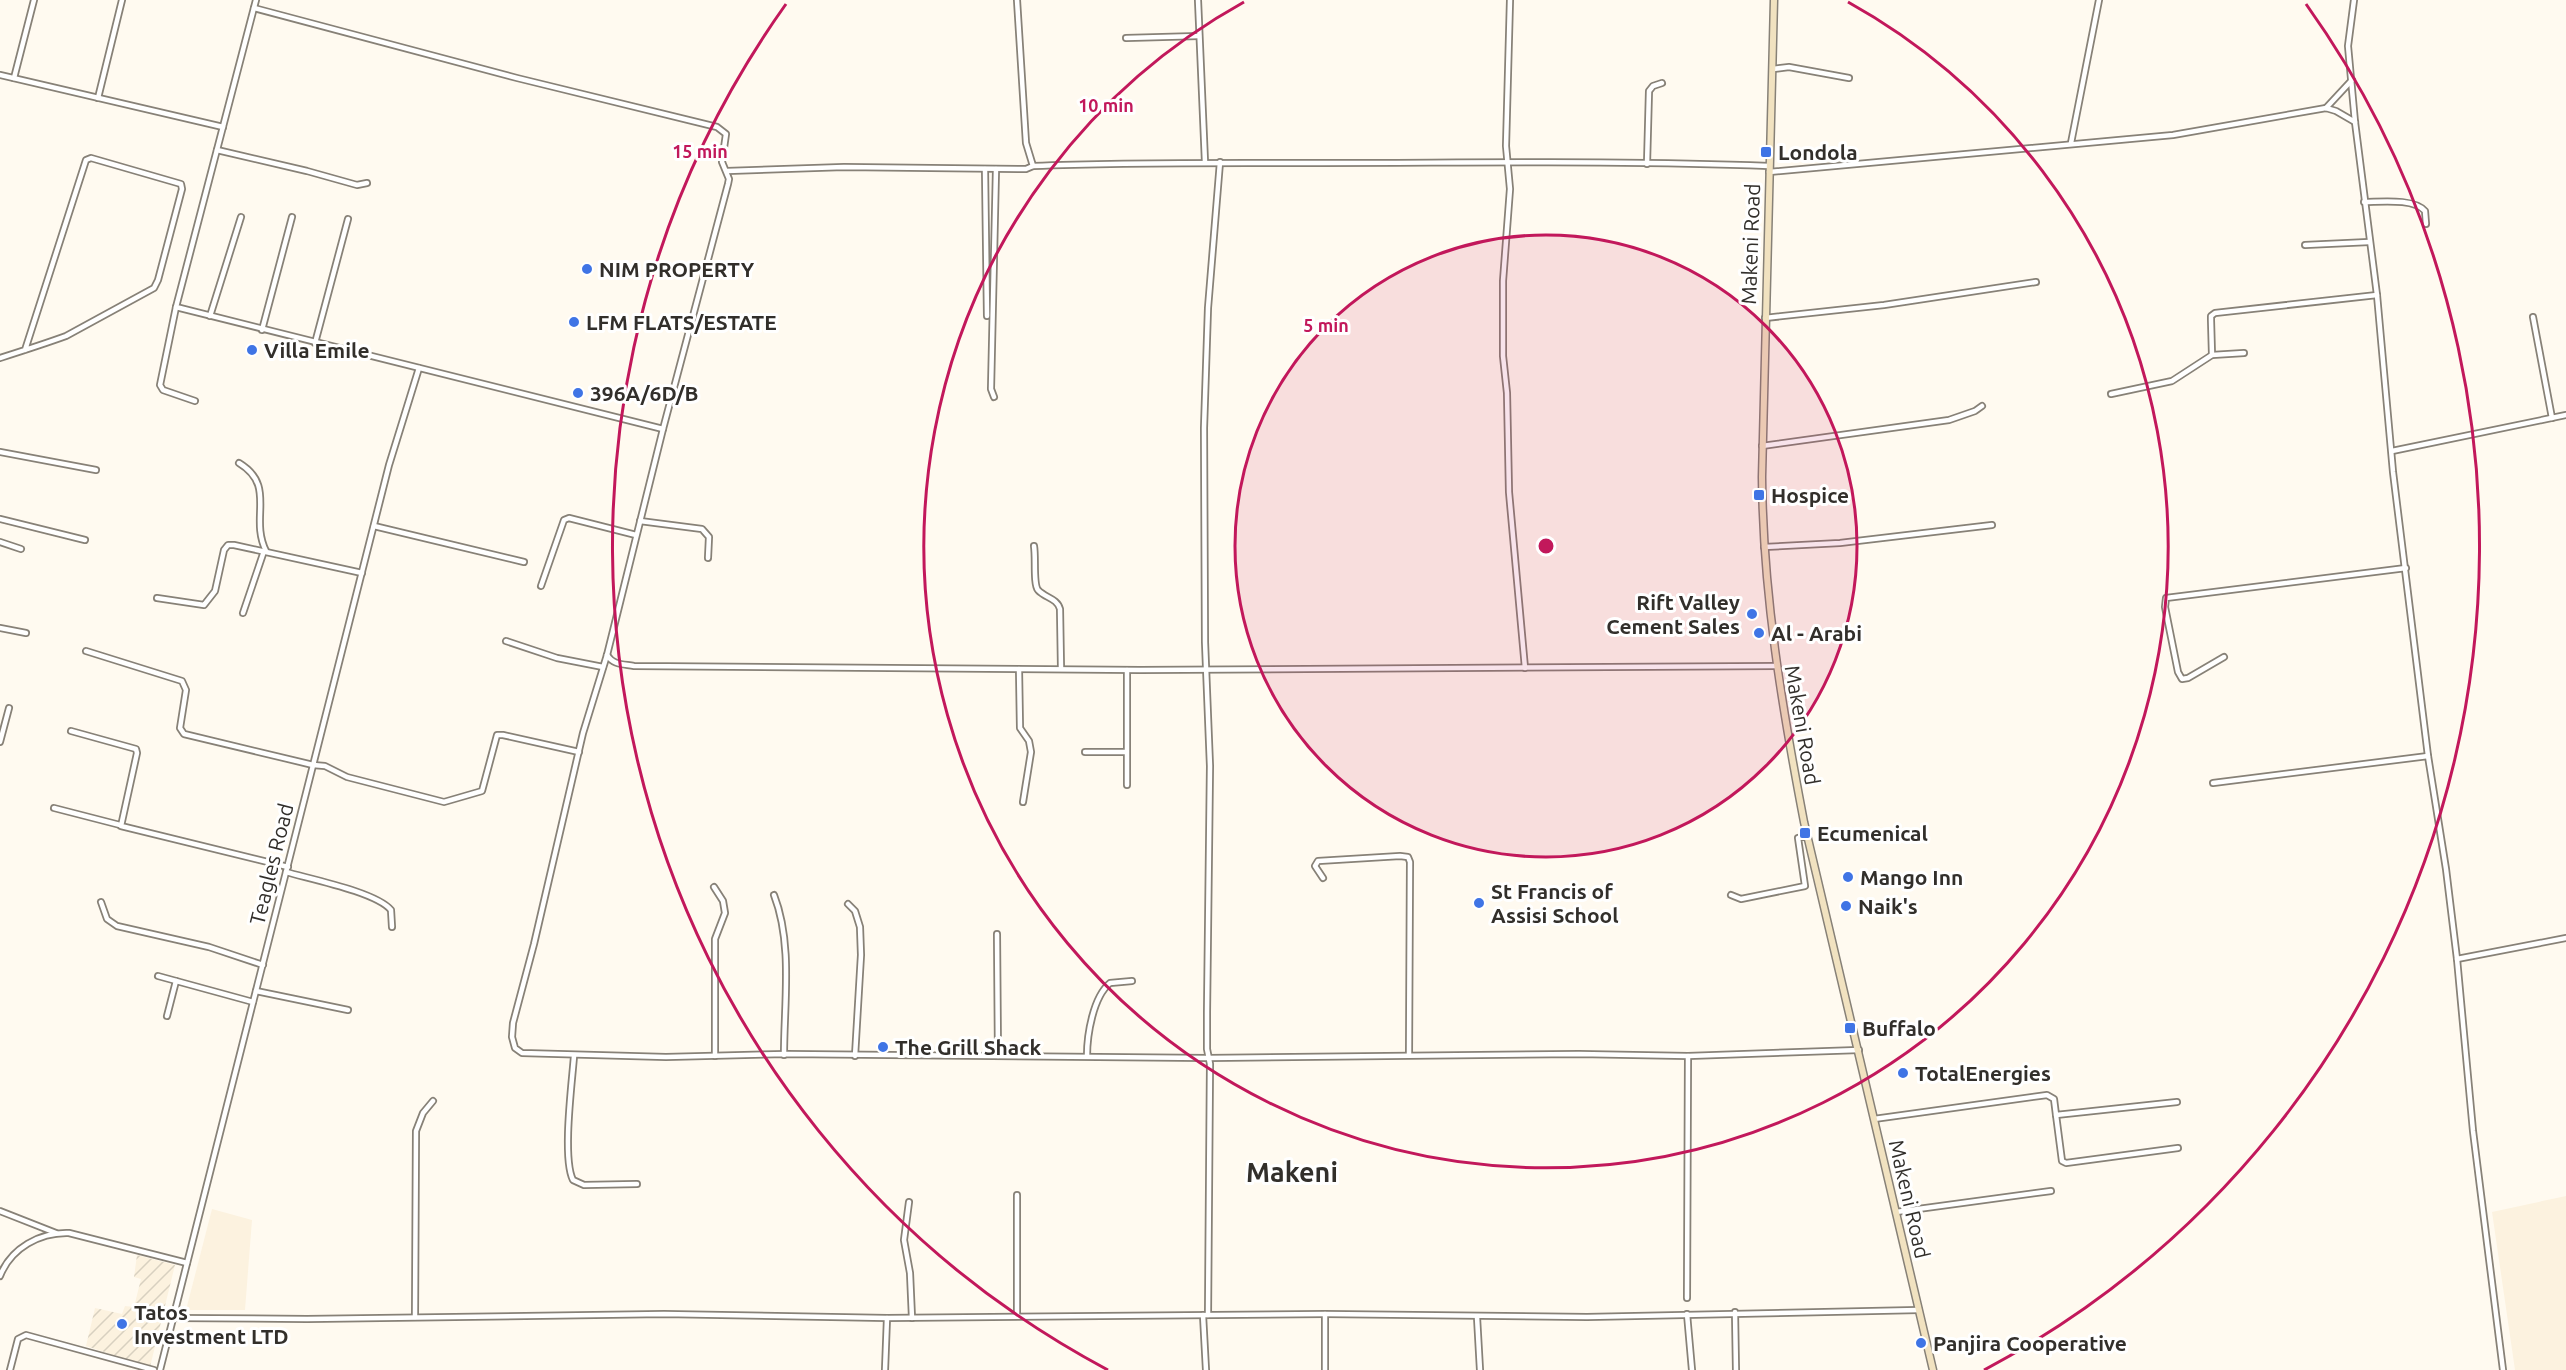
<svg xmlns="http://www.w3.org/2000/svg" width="2566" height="1370" viewBox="0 0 2566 1370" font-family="Ubuntu,sans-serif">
  <defs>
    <pattern id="industrial-furrows" width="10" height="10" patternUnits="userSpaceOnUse" patternTransform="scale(1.5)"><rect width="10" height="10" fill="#fcf2df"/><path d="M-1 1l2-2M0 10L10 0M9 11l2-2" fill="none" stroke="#d8d0c0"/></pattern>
  </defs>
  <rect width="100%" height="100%" fill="#fffaf0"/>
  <g fill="#fcf2df">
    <path d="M2566,1196V1370H2515L2492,1212Z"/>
    <path d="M212,1209L252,1220L245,1310H186Z"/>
  </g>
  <path fill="url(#industrial-furrows)" d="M137,1255L175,1265L150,1367L86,1346L95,1308L122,1314L125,1306L134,1307L141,1279L134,1277Z"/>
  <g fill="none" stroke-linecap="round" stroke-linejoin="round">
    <g stroke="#878177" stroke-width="8">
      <g id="minor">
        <path d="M256,0L176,307L663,429"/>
        <path d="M1017,0L1026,143L1033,166C1129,162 1224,163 1319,163C1469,163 1619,160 1769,166"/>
        <path d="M1198,0L1205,162"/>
        <path d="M1510,0L1506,146L1510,189L1503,281V356L1507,393L1509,492L1525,668"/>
        <path d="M2354,0L2348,46L2355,122L2377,295L2393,472L2428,756L2446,869L2457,959L2473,1131L2503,1370"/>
        <path d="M254,8L517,78L717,127L726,134L722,162L729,179L728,184L663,429L607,655L583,733L534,944L513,1023L512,1037L515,1048L522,1053L666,1057L787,1054L1208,1058L1579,1054L1688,1056L1859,1050"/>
        <path d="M1126,38L1199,36"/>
        <path d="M1773,69L1789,67L1849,78"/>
        <path d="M0,75L223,127"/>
        <path d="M14,78L34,0"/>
        <path d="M98,98L122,0"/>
        <path d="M2326,108L2352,80"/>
        <path d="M2071,143L2099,0"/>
        <path d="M217,150L307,171L357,185L367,183"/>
        <path d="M1647,164L1649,91L1653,86L1662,83"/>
        <path d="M985,169L987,316"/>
        <path d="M727,171L844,167L1026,169L1033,166"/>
        <path d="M1769,172L2173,135L2326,108L2336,111L2355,122"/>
        <path d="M2364,202C2380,202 2414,198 2425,211L2426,224"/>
        <path d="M2305,245L2369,242"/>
        <path d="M176,307L160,385L163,390L195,401"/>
        <path d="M210,316L241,217"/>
        <path d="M2533,317L2552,418"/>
        <path d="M1765,318L1884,305L2036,282"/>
        <path d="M262,330L292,217"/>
        <path d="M315,343L348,219"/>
        <path d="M2212,355L2211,320V316L2215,313L2377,295"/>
        <path d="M0,358C22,351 44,344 66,336L154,288L158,280L182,189L181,184L91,158L86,160L25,350"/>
        <path d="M2111,394L2172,381L2212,355L2244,353"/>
        <path d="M994,397L991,389L996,169"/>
        <path d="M1762,446L1949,420L1975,411L1982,406"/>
        <path d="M2392,451L2566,415"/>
        <path d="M0,452L96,470"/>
        <path d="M239,463C277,486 249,517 266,551"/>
        <path d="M0,519L85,540"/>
        <path d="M640,521L702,529L709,537L708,558"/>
        <path d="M374,526L524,562"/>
        <path d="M0,542L21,549"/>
        <path d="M1034,546C1036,557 1033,584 1038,590C1045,598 1057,598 1060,609L1061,668"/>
        <path d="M1764,547L1840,543L1992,525"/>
        <path d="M541,586L564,520L569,518L636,535"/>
        <path d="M157,598L204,605L215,591L224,550L228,545H234L362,573"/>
        <path d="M243,613L264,551"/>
        <path d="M0,628L26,633"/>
        <path d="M506,641L557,658L603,667"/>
        <path d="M86,651L182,681L186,690L180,728L184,734L313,765L325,766L347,777L444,802L482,791L497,735H503L579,752"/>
        <path d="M607,655C613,665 623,664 634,666L1140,670L1776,666"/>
        <path d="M2224,657L2188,678L2182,679L2178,672L2165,607L2166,598L2406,568"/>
        <path d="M1019,669L1020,728L1029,741L1031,752L1023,802"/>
        <path d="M1127,670V785"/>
        <path d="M71,731L136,749L137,753L121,826L288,867"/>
        <path d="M0,742L9,708"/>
        <path d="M1085,752H1126"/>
        <path d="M2213,783L2428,756"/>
        <path d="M54,808L120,825"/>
        <path d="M286,872C310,879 376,892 391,910L392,927"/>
        <path d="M1323,878L1315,866L1318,861L1400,856L1408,857L1410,862L1409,1055"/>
        <path d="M714,887L723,901L725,913L715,939V1056"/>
        <path d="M774,895C793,944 784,1003 784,1055"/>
        <path d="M1731,895L1741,899L1805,886L1798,838L1808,836"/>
        <path d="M101,902L107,919L117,926L209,947L263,965"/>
        <path d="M848,904L855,911L860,927L861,955L855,1056"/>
        <path d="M997,934L998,1056"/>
        <path d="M2457,959L2566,938"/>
        <path d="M158,976L253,1002"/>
        <path d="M256,991L348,1010"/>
        <path d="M167,1016L176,981"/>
        <path d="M574,1056C572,1083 562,1158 573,1180L584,1185L637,1184"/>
        <path d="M1087,1056C1087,1035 1093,997 1110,983L1132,981"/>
        <path d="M2056,1115L2062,1161L2066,1163L2178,1148"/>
        <path d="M1874,1119L2047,1095L2054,1099L2056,1115L2177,1102"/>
        <path d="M1017,1195V1316"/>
        <path d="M909,1202L904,1240L910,1273L912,1318"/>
        <path d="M0,1211L56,1233"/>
        <path d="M1896,1212L2051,1191"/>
        <path d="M0,1276C11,1248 40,1232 69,1233L187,1263"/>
        <path d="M1687,1298L1688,1056"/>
        <path d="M1735,1312L1736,1370"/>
        <path d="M1325,1314V1370"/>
        <path d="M1687,1314L1692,1370"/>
        <path d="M1203,1315L1206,1370"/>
        <path d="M1208,1315L1210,1064L1207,1049V1012L1210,766L1205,642L1204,428L1208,308L1220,162"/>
        <path d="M415,1317L416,1131L423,1113L433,1101"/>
        <path d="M1477,1317L1480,1370"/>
        <path d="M173,1318L307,1319L664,1314L887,1318L1325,1314L1587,1317L1919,1310"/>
        <path d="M10,1370L18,1339L26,1335L154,1370"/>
        <path d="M160,1370L389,465L419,368"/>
        <path d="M885,1370L887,1318"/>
      </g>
    </g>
    <g stroke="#878177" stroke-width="9">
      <path id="secondary" d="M1774,0L1762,477C1763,594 1782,707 1804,822L1933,1370"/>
    </g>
    <use href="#minor" stroke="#fff" stroke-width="4.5"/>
    <use href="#secondary" stroke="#f1e2c0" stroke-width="6"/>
  </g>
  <circle cx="1546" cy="546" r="311" fill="#c2185b" fill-opacity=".12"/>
  <g fill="none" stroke="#c2185b" stroke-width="3">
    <circle cx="1546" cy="546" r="311"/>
    <path d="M1848 2A622 622 0 1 1 1244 2"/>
    <path d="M1108 1370A933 933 0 0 1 786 4M2306 4A933 933 0 0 1 1984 1370"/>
  </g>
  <g fill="#3f74e5" stroke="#fff" stroke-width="2">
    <rect x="1760" y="146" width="12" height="12" rx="3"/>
    <circle cx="587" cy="269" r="6"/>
    <circle cx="574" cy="322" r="6"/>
    <circle cx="252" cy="350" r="6"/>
    <circle cx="578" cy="393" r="6"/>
    <rect x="1753" y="489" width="12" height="12" rx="3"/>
    <circle cx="1752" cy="614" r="6"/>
    <circle cx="1759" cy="633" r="6"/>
    <rect x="1799" y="827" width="12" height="12" rx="3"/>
    <circle cx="1848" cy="877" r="6"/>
    <circle cx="1479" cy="903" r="6"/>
    <circle cx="1846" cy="906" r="6"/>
    <rect x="1844" y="1022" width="12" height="12" rx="3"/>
    <circle cx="883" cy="1047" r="6"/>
    <circle cx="1903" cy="1073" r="6"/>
    <circle cx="122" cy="1324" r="6"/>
    <circle cx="1921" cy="1343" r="6"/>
  </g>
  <g text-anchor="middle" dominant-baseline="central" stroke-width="6" stroke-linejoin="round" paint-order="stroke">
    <g font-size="21" font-weight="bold" fill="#322f2b" stroke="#fff" text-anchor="start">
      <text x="1778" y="152">Londola</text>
      <text x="599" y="269">NIM PROPERTY</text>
      <text x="586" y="322">LFM FLATS/ESTATE</text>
      <text x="264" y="350">Villa Emile</text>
      <text x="590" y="393">396A/6D/B</text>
      <text x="1771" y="495">Hospice</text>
      <text x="1740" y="602" text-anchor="end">Rift Valley<tspan x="1740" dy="24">Cement Sales</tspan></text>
      <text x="1771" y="633">Al - Arabi</text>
      <text x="1817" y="833">Ecumenical</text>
      <text x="1860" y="877">Mango Inn</text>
      <text x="1491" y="891">St Francis of<tspan x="1491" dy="24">Assisi School</tspan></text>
      <text x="1858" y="906">Naik's</text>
      <text x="1862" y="1028">Buffalo</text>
      <text x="895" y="1047">The Grill Shack</text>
      <text x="1915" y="1073">TotalEnergies</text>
      <text x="134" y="1312">Tatos<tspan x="134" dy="24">Investment LTD</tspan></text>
      <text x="1933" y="1343">Panjira Cooperative</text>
    </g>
    <g font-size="21" fill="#322f2b" stroke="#fff">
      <text transform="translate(1750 244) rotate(-88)">Makeni Road</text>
      <text transform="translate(1803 725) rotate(80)">Makeni Road</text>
      <text transform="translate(271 864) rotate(-76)">Teagles Road</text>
      <text transform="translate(1910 1199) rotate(77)">Makeni Road</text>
    </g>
    <g font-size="27" font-weight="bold" fill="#322f2b" stroke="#fff">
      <text x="1292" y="1172">Makeni</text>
    </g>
  </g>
  <circle cx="1546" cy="546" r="9" fill="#c2185b" stroke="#fff" stroke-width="3"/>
  <g font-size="18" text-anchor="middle" font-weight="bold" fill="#c2185b" stroke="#fff" stroke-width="6" stroke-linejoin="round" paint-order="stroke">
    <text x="1106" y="112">10 min</text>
    <text x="700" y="158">15 min</text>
    <text x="1326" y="332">5 min</text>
  </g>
</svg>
